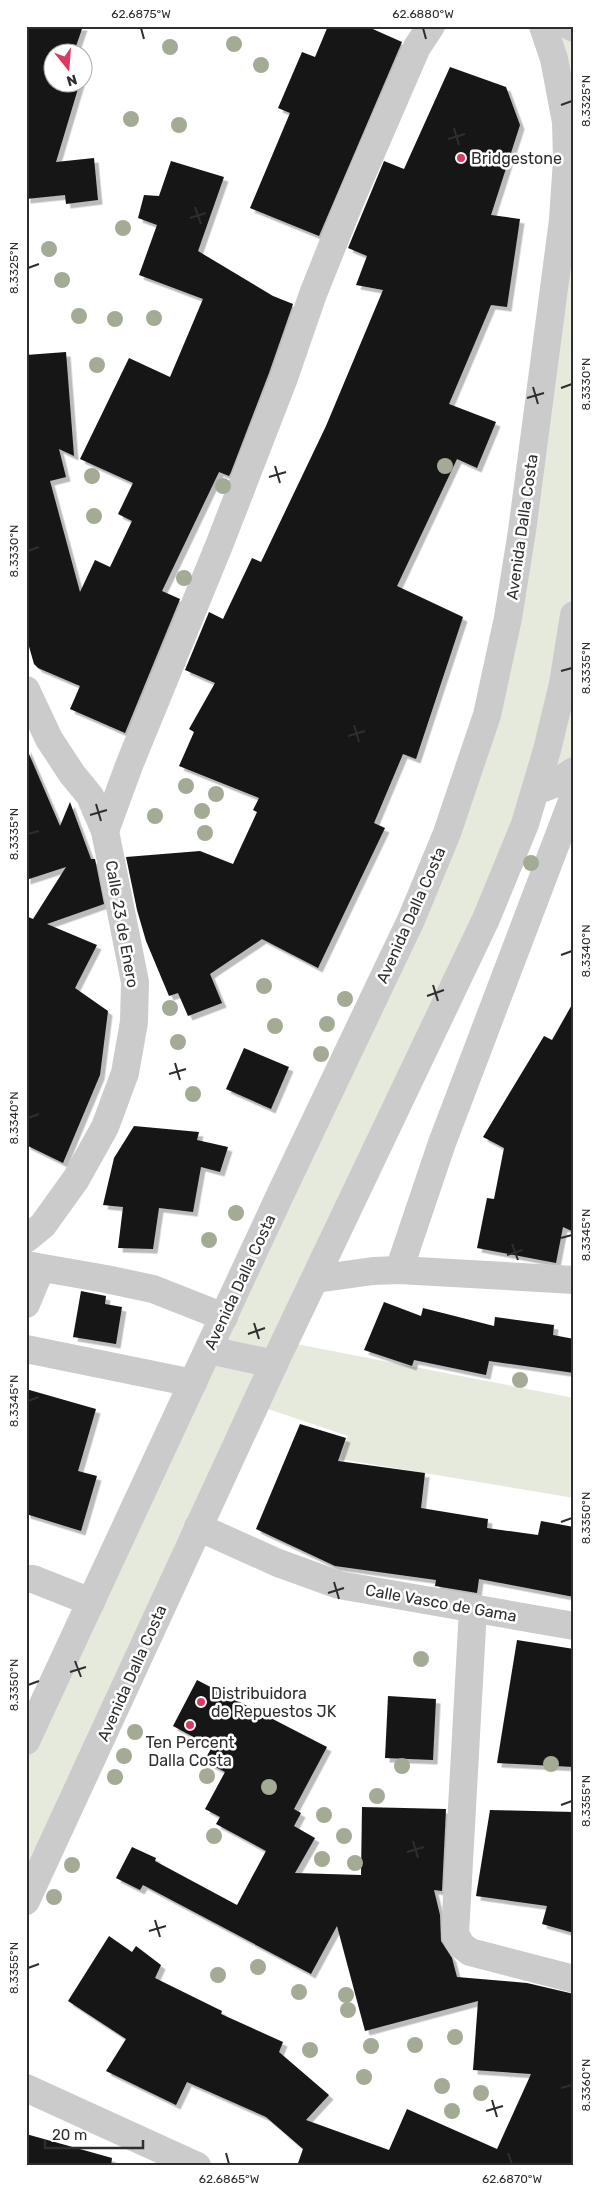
<svg xmlns="http://www.w3.org/2000/svg" width="600" height="2192" viewBox="0 0 600 2192" font-family="Rubik,sans-serif">
  <defs>
    <filter id="shadow"><feDropShadow dx="4.5" dy="4.5" stdDeviation="0" flood-color="#0004"/></filter>
  </defs>
  <rect width="100%" height="100%" fill="#fff"/>
  <path fill="#e6eadc" d="M543,26H574V771L535,792L286,1342L574,1398V1498L340,1459L348,1436L256,1405L26,1901V1741L466,780L563,220Z"/>
  <g fill="#151515" filter="url(#shadow)">
    <path d="M26,26H83L74,52H52V82H80L56,162L94,158L98,200L66,204L65,195L26,199Z"/>
    <path d="M328,26H366L402,42L319,236L250,208L290,113L278,108L302,52L315,57Z"/>
    <path d="M450,67L506,87L520,125L491,215L520,219L507,307L491,305L449,404L496,422L477,468L457,459L397,586L463,617L416,759L403,754L374,823L385,828L318,968L262,939L210,974L222,1003L188,1016L178,993L169,996L146,941L137,910L126,857L200,851L233,864L257,812L253,810L259,798L179,766L194,732L189,729L215,683L185,670L209,612L223,619L252,558L261,562L326,426L383,290L356,285L367,256L348,248L384,161L404,169Z"/>
    <path d="M171,161L224,177L198,251L273,296L293,304L269,373L231,472L229,476L219,472L162,591L180,599L125,733L70,709L80,686L38,668L34,664L26,636V355L66,352L74,456L59,449L66,477L50,481L80,592L95,560L110,567L132,521L118,514L133,483L80,459L129,358L170,377L203,299L139,275L157,225L138,218L144,195L159,196Z"/>
    <path d="M26,747L60,826L70,802L91,859H95L104,904L47,924L97,945L75,988L108,1011L100,1075L63,1163L26,1145V916L33,919L66,867L26,880Z"/>
    <path d="M574,1001V1232L563,1227L556,1263L477,1248L487,1198L494,1199L504,1148L483,1137L544,1036L552,1040Z"/>
    <path d="M244,1048L289,1067L271,1109L226,1089Z"/>
    <path d="M134,1126L199,1132L197,1140L228,1147L220,1172L201,1167L193,1212L159,1208L153,1249L118,1248L123,1207L103,1205L114,1158Z"/>
    <path d="M81,1291L106,1296L105,1304L122,1307L116,1344L73,1337Z"/>
    <path d="M384,1302L421,1316L423,1308L494,1326L495,1317L554,1325L553,1335L574,1339V1373L489,1361L486,1375L414,1360L412,1366L364,1350Z"/>
    <path d="M26,1389L96,1409L78,1471L97,1476L81,1531L26,1514Z"/>
    <path d="M300,1424L346,1438L338,1461L425,1473L421,1508L488,1519L487,1528L538,1535L541,1521L574,1527V1597L479,1579L477,1593L435,1586L436,1580L335,1566L256,1529Z"/>
    <path d="M517,1640L574,1649V1767L497,1763Z"/>
    <path d="M197,1680L327,1747L294,1809L301,1813L294,1826L315,1838L295,1873L361,1875L362,1807L446,1809L442,1891L434,1890L440,1915L441,1941L452,1958L457,1977L527,1983L574,1994V2166H297L303,2149L266,2117L187,2082L176,2105L106,2071L126,2039L68,2001L109,1936L132,1952L136,1946L161,1965L155,1978L222,2011L221,2014L283,2042L279,2052L329,2095L306,2120L389,2150L407,2109L497,2149L531,2074L473,2070L478,2001L365,2031L337,1926L311,1974L143,1885L140,1890L116,1878L132,1847L156,1858L155,1861L237,1905L266,1851L216,1824L220,1817L205,1809L225,1772L204,1761L212,1747L173,1726Z"/>
    <path d="M388,1696L436,1699L433,1760L385,1758Z"/>
    <path d="M490,1810L574,1812V1933L542,1924L547,1906L476,1896Z"/>
    <path d="M26,2134L112,2158L111,2166H26Z"/>
  </g>
  <g fill="none" stroke-linecap="round" stroke-linejoin="round">
    <g stroke="#cbcbcb" stroke-width="28">
      <path d="M570,26L574,28"/>
      <path d="M26,690L49,739L72,774L90,796L105,831L135,982L134,1022L125,1073L105,1127L76,1179L43,1225L26,1239"/>
      <path d="M535,791L554,784L574,771"/>
      <path d="M105,831L130,763L220,543L284,378L313,294L349,204L417,47L431,26"/>
      <path d="M26,1265L106,1279L153,1289L224,1317"/>
      <path d="M399,1270L442,1143L574,796"/>
      <path d="M316,1279L373,1271L399,1270L574,1280"/>
      <path d="M26,1304L41,1268"/>
      <path d="M26,1349L193,1383"/>
      <path d="M209,1350L274,1364"/>
      <path d="M198,1527L278,1563L339,1585L574,1626"/>
      <path d="M26,1579H33L91,1602"/>
      <path d="M473,1609L455,1934L461,1945L470,1952L574,1979"/>
      <path d="M26,1741L280,1195L411,920L447,833L487,715L508,618L522,531L563,220L567,160L566,122L554,59L543,26"/>
      <path d="M26,1901L274,1364L486,919L525,824L547,750L563,684L574,615"/>
      <path d="M26,2088L197,2166"/>
    </g>
  </g>
  <g fill="#a3ab95">
    <circle cx="234" cy="44" r="8"/>
    <circle cx="170" cy="47" r="8"/>
    <circle cx="261" cy="65" r="8"/>
    <circle cx="131" cy="119" r="8"/>
    <circle cx="179" cy="125" r="8"/>
    <circle cx="123" cy="228" r="8"/>
    <circle cx="49" cy="249" r="8"/>
    <circle cx="62" cy="280" r="8"/>
    <circle cx="79" cy="316" r="8"/>
    <circle cx="154" cy="318" r="8"/>
    <circle cx="115" cy="319" r="8"/>
    <circle cx="97" cy="365" r="8"/>
    <circle cx="445" cy="466" r="8"/>
    <circle cx="92" cy="476" r="8"/>
    <circle cx="223" cy="486" r="8"/>
    <circle cx="94" cy="516" r="8"/>
    <circle cx="184" cy="578" r="8"/>
    <circle cx="186" cy="786" r="8"/>
    <circle cx="216" cy="794" r="8"/>
    <circle cx="202" cy="811" r="8"/>
    <circle cx="155" cy="816" r="8"/>
    <circle cx="205" cy="833" r="8"/>
    <circle cx="531" cy="863" r="8"/>
    <circle cx="264" cy="986" r="8"/>
    <circle cx="345" cy="999" r="8"/>
    <circle cx="170" cy="1008" r="8"/>
    <circle cx="327" cy="1024" r="8"/>
    <circle cx="275" cy="1026" r="8"/>
    <circle cx="178" cy="1042" r="8"/>
    <circle cx="321" cy="1054" r="8"/>
    <circle cx="193" cy="1094" r="8"/>
    <circle cx="236" cy="1213" r="8"/>
    <circle cx="209" cy="1240" r="8"/>
    <circle cx="520" cy="1380" r="8"/>
    <circle cx="421" cy="1659" r="8"/>
    <circle cx="135" cy="1732" r="8"/>
    <circle cx="124" cy="1756" r="8"/>
    <circle cx="551" cy="1764" r="8"/>
    <circle cx="402" cy="1766" r="8"/>
    <circle cx="207" cy="1776" r="8"/>
    <circle cx="115" cy="1777" r="8"/>
    <circle cx="269" cy="1787" r="8"/>
    <circle cx="377" cy="1796" r="8"/>
    <circle cx="324" cy="1815" r="8"/>
    <circle cx="214" cy="1836" r="8"/>
    <circle cx="344" cy="1836" r="8"/>
    <circle cx="322" cy="1859" r="8"/>
    <circle cx="355" cy="1863" r="8"/>
    <circle cx="72" cy="1865" r="8"/>
    <circle cx="54" cy="1897" r="8"/>
    <circle cx="258" cy="1967" r="8"/>
    <circle cx="218" cy="1975" r="8"/>
    <circle cx="299" cy="1992" r="8"/>
    <circle cx="346" cy="1995" r="8"/>
    <circle cx="348" cy="2010" r="8"/>
    <circle cx="455" cy="2037" r="8"/>
    <circle cx="415" cy="2045" r="8"/>
    <circle cx="371" cy="2046" r="8"/>
    <circle cx="310" cy="2050" r="8"/>
    <circle cx="364" cy="2077" r="8"/>
    <circle cx="442" cy="2086" r="8"/>
    <circle cx="481" cy="2093" r="8"/>
    <circle cx="452" cy="2111" r="8"/>
  </g>
  <path fill="none" stroke="#2e2e2e" stroke-width="2" d="M141,28L144,39M423,28L426,39M561,105L572,101M454,128L459,145M448,139L465,134M195,207L201,224M190,218L206,213M28,268L39,264M533,387L538,404M561,388L572,384M527,398L544,393M275,466L280,483M269,477L286,472M28,551L39,547M561,671L572,668M354,725L359,742M348,736L365,731M96,804L101,821M90,815L107,810M28,834L39,831M561,955L572,951M433,985L438,1001M427,996L444,990M175,1063L180,1080M169,1074L186,1069M28,1118L39,1114M561,1238L572,1235M512,1244L518,1260M507,1255L523,1250M254,1323L259,1339M248,1334L265,1328M28,1401L39,1397M561,1522L572,1518M334,1582L339,1599M328,1593L344,1588M75,1661L81,1677M70,1672L86,1667M28,1685L39,1681M561,1805L572,1801M413,1841L418,1858M407,1852L424,1847M155,1920L160,1937M149,1931L166,1926M28,1968L39,1964M561,2088L572,2085M492,2100L497,2117M486,2111L503,2106M226,2153L229,2164M508,2153L512,2164"/>
  <g fill="#db3963" stroke="#fff" stroke-width="2">
    <circle cx="461" cy="158" r="5"/>
    <circle cx="201" cy="1702" r="5"/>
    <circle cx="190" cy="1725" r="5"/>
  </g>
  <g text-anchor="middle" dominant-baseline="central" stroke-width="5" stroke-linejoin="round" paint-order="stroke">
    <g font-size="16" fill="#2e2e2e" stroke="#fff" text-anchor="start">
      <text x="471" y="158">Bridgestone</text>
      <text x="211" y="1693">Distribuidora<tspan x="211" dy="18">de Repuestos JK</tspan></text>
      <text x="190" y="1742" text-anchor="middle">Ten Percent<tspan x="190" dy="18">Dalla Costa</tspan></text>
    </g>
    <g font-size="16" fill="#2e2e2e" stroke="#fff">
      <text transform="translate(522 527) rotate(-82)">Avenida Dalla Costa</text>
      <text transform="translate(411 915) rotate(-66)">Avenida Dalla Costa</text>
      <text transform="translate(122 924) rotate(80)">Calle 23 de Enero</text>
      <text transform="translate(240 1282) rotate(-65)">Avenida Dalla Costa</text>
      <text transform="translate(441 1603) rotate(10)">Calle Vasco de Gama</text>
      <text transform="translate(132 1673) rotate(-66)">Avenida Dalla Costa</text>
    </g>
  </g>
  <rect width="600" height="2192" fill="none" stroke="#ffffff" stroke-width="55"/>
  <g transform="translate(68 68) rotate(163)"><circle r="24" fill="#ffffff" stroke="#ababab"/>
  <path d="M0-4L9 19L0 12L-9 19Z" fill="#db3963"/>
  <text y="-8" font-size="14" font-weight="bold" text-anchor="middle" fill="#2e2e2e">N</text>
  </g>
  <path d="M45 2140v8h98v-8" fill="none" stroke="#2e2e2e" stroke-width="2.5"/>
  <text x="52" y="2140" font-size="15" fill="#2e2e2e" stroke="#ffffff" stroke-width="4" paint-order="stroke">20 m</text>
  <rect x="28" y="28" width="544" height="2136" fill="none" stroke="#2e2e2e" stroke-width="2"/>
  <g font-size="12" text-anchor="middle" fill="#2e2e2e">
    <text x="141" y="18">62.6875°W</text>
    <text x="423" y="18">62.6880°W</text>
    <text transform="translate(586 101) rotate(-90)" y="4">8.3325°N</text>
    <text transform="translate(14 268) rotate(-90)" y="4">8.3325°N</text>
    <text transform="translate(586 384) rotate(-90)" y="4">8.3330°N</text>
    <text transform="translate(14 551) rotate(-90)" y="4">8.3330°N</text>
    <text transform="translate(586 668) rotate(-90)" y="4">8.3335°N</text>
    <text transform="translate(14 834) rotate(-90)" y="4">8.3335°N</text>
    <text transform="translate(586 951) rotate(-90)" y="4">8.3340°N</text>
    <text transform="translate(14 1118) rotate(-90)" y="4">8.3340°N</text>
    <text transform="translate(586 1235) rotate(-90)" y="4">8.3345°N</text>
    <text transform="translate(14 1401) rotate(-90)" y="4">8.3345°N</text>
    <text transform="translate(586 1518) rotate(-90)" y="4">8.3350°N</text>
    <text transform="translate(14 1685) rotate(-90)" y="4">8.3350°N</text>
    <text transform="translate(586 1801) rotate(-90)" y="4">8.3355°N</text>
    <text transform="translate(14 1968) rotate(-90)" y="4">8.3355°N</text>
    <text transform="translate(586 2085) rotate(-90)" y="4">8.3360°N</text>
    <text x="229" y="2183">62.6865°W</text>
    <text x="512" y="2183">62.6870°W</text>
  </g>
</svg>
